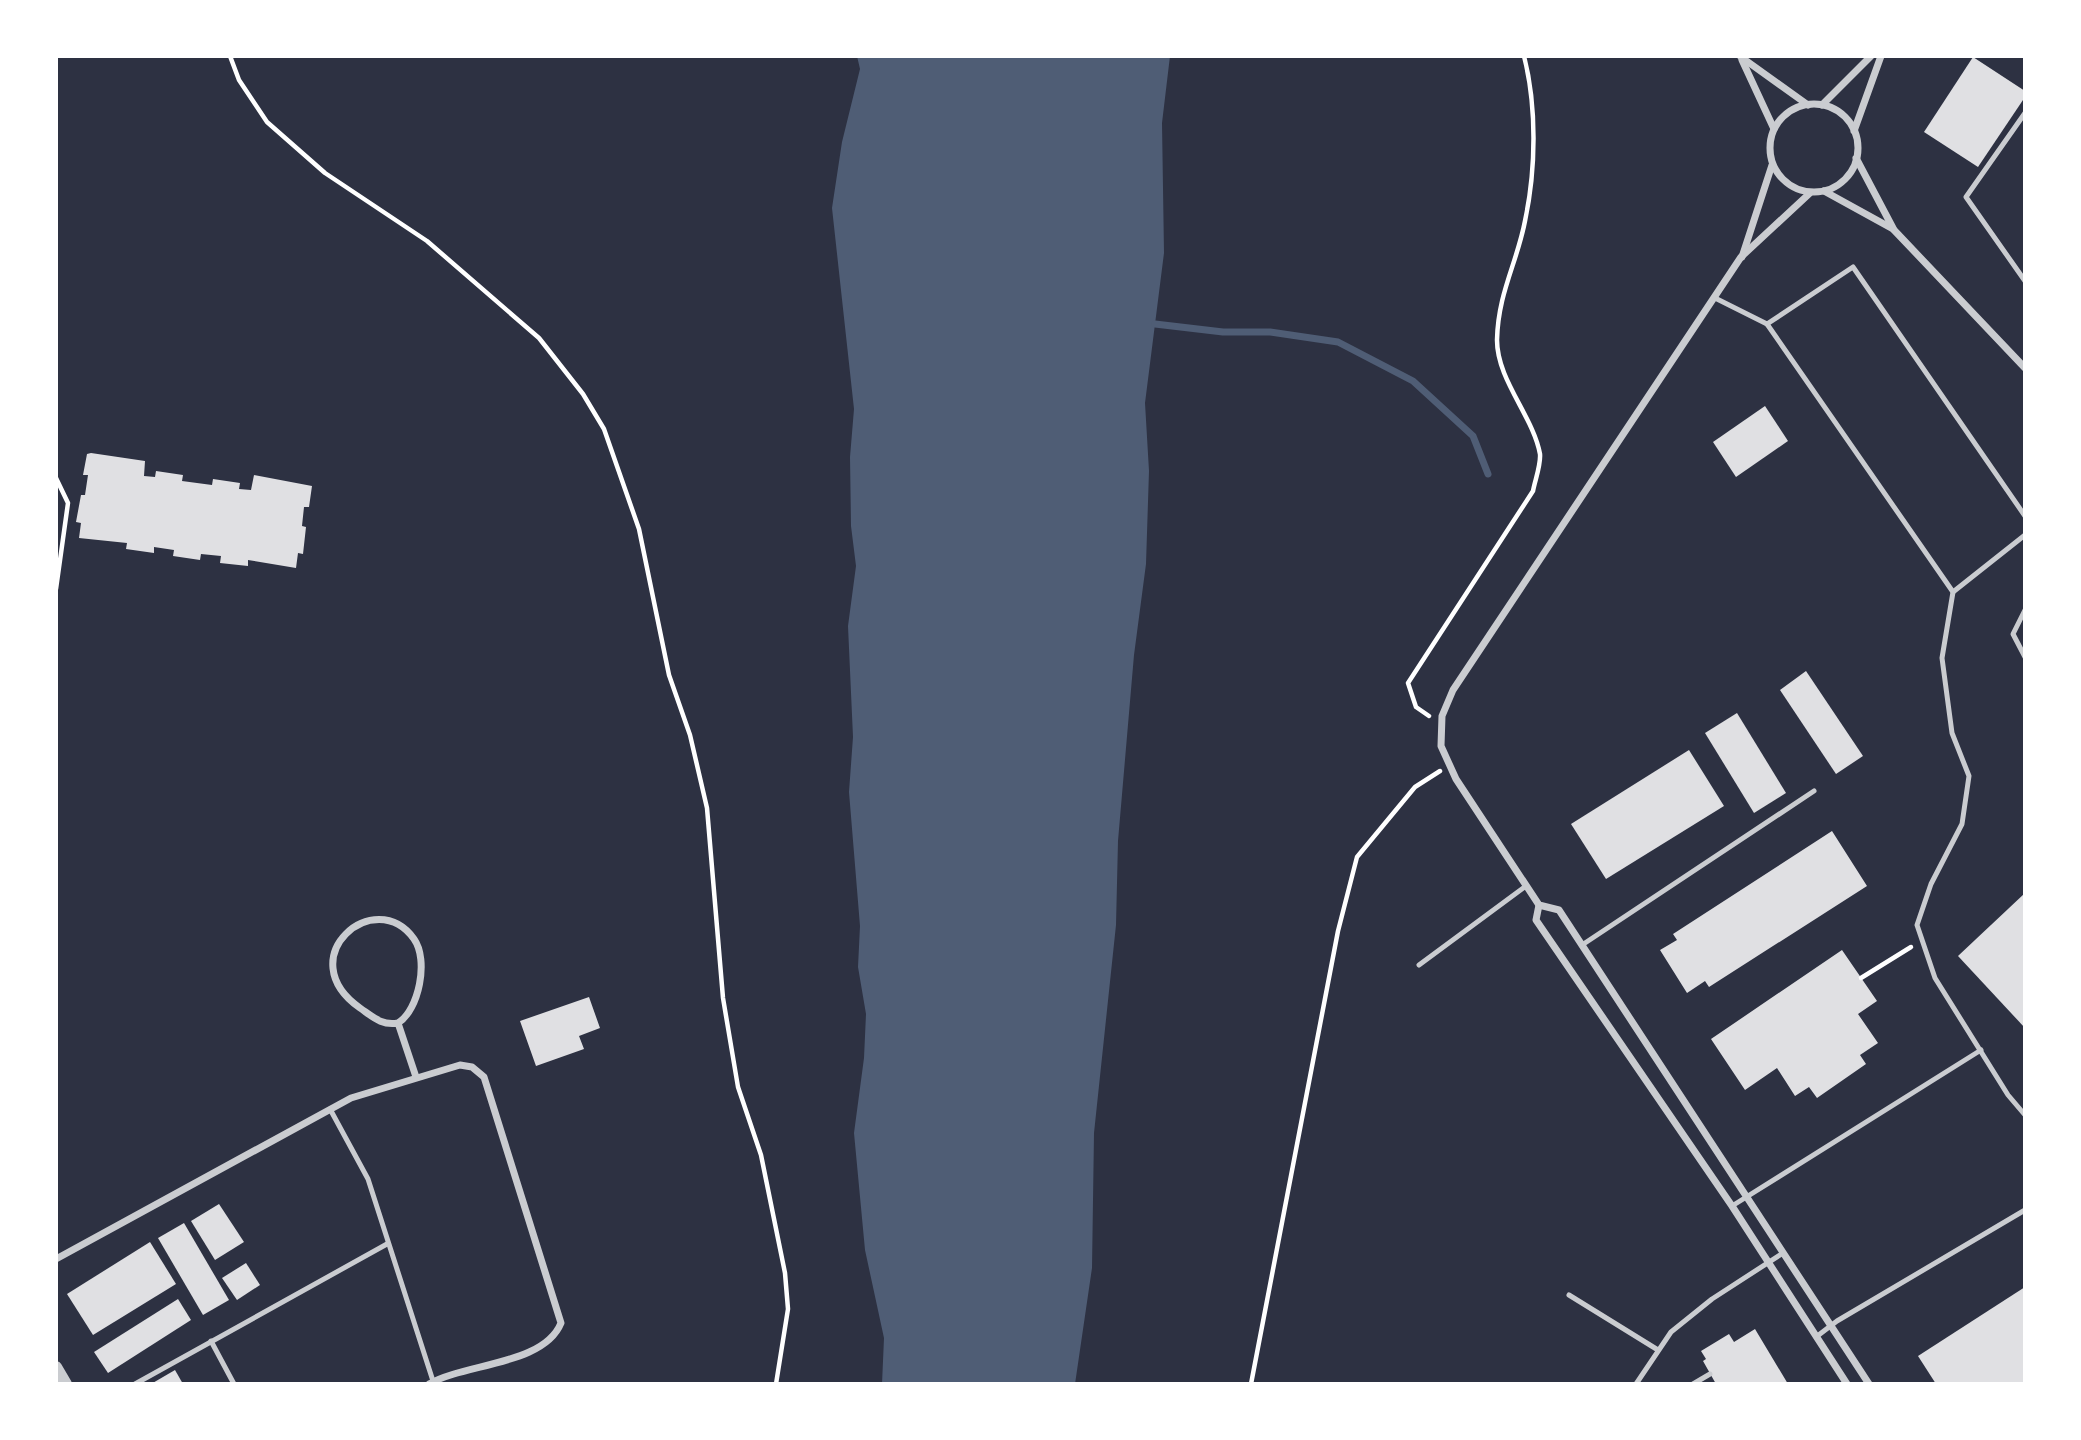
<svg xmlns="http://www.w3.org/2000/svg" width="2081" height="1440" viewBox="0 0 2081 1440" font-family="Manrope,sans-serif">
  <rect width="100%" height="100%" fill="#2d3142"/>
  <path fill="#4f5d75" d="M857,56H1170L1162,123L1164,253L1145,403L1149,471L1146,564L1134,655L1118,841L1116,925L1094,1133L1092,1268L1075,1384H882L884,1338L865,1250L854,1133L864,1058L866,1014L858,967L860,926L849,792L853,737L848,626L856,566L851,526L850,457L854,409L832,208L842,142L860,69Z"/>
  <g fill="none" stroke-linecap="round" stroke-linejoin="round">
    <path stroke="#4f5d75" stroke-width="7" d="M1155,324L1223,332H1270L1338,342L1413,381L1473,436L1488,474"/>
  </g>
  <g fill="#e0e0e3">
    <path d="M1973,57L2025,91V97L1978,167L1924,132Z"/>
    <path d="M1765,406L1788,441L1736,477L1713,442Z"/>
    <path d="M91,453L145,461L144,476L155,477L156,471L183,475L182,481L212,485L213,479L240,483L239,489L251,490L254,475L312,486L309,507H304L302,526L306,527L303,554L298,553L296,568L248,560V566L220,563L221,556L201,554L200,560L173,556L174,550L154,547V553L126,549L127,543L79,538L81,523L76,522L81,495H85L88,475H83L87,454Z"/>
    <path d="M1806,671L1863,756L1836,774L1780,690Z"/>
    <path d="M1737,713L1786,793L1754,813L1705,733Z"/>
    <path d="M1689,750L1724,806L1606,879L1571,824Z"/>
    <path d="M1832,831L1867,886L1709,987L1705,981L1687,993L1660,950L1677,940L1673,934Z"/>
    <path d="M2025,893V1028L1958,956Z"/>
    <path d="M1842,950L1877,1001L1858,1014L1878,1043L1860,1055L1866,1064L1817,1098L1809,1087L1795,1096L1777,1068L1745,1090L1711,1039Z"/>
    <path d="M589,997L600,1028L579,1036L584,1049L536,1066L520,1021Z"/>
    <path d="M219,1204L244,1242L215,1260L191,1221Z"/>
    <path d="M184,1223L229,1300L203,1315L158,1238Z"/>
    <path d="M150,1242L176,1284L93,1335L67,1294Z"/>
    <path d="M246,1263L260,1285L237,1300L222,1278Z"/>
    <path d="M2025,1287V1384H1936L1918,1356Z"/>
    <path d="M178,1299L191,1320L108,1373L94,1352Z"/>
    <path d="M1755,1329L1788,1384H1716L1703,1361L1706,1359L1701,1351L1729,1334L1734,1342Z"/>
    <path d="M175,1370L183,1384H151Z"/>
  </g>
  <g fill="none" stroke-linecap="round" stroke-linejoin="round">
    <g stroke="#fff" stroke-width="4.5">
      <path d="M230,56L239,80L267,122L325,173L427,241L539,338L583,394L604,429L639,529L669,675L690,735L707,808L723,998L738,1087L761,1155L785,1273L788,1309L776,1384"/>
      <path d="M56,478L68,503L56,589"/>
      <path d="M1429,716L1416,707L1408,683L1533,491C1535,480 1541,465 1540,454C1533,416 1497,380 1497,340C1498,293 1517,263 1525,221C1536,169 1537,107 1524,56"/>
      <path d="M1861,978L1911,947"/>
      <path d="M1251,1384L1338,931L1357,857L1415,787L1440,771"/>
    </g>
    <g stroke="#caccd0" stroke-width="5">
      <path d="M2025,113L1966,197L2025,281"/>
      <path d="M1715,298L1767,324L1853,267L2025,516"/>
      <path d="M1767,324L1953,592L1942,658L1952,733L1969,776L1962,824L1931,884L1917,925L1935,978L2008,1095L2025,1115"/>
      <path d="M1953,592L2025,535"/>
      <path d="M2025,610L2013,634L2025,657"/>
      <path d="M1582,945L1814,791"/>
      <path d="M1419,965L1526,886"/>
      <path d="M330,1109L368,1179L433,1381"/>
      <path d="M1732,1206L1981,1050"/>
      <path d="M1569,1295L1658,1350"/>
      <path d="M1816,1337L1837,1321L2025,1210"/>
      <path d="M211,1341L234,1384"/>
      <path d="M135,1384L387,1244"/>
      <path d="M1636,1384L1671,1332L1712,1299L1783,1253"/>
      <path d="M1693,1384L1710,1374"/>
    </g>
    <g stroke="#caccd0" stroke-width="7">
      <path d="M1741,57L1808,105"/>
      <path d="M1742,60L1774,129"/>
      <circle cx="1814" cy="148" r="44"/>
      <path d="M1822,105L1871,56"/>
      <path d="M1854,131L1881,56"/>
      <path d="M1856,158L1894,230L2025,368"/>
      <path d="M1824,191L1893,229"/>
      <path d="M1810,193L1741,257L1453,690L1442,716L1441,746L1456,779L1539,905L1559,910L1869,1384"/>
      <path d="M1742,257L1772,165"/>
      <path d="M1539,905L1536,920L1732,1206L1847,1384"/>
      <path d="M398,1023C419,1010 429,960 414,939C375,884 289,958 360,1008C373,1017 382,1026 398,1023L416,1077"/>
      <path d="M56,1259L351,1098L460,1065L472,1067L484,1077L561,1323C544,1365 466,1363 429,1384"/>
    </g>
    <path stroke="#caccd0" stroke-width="12" d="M56,1367L66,1384"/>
  </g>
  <rect width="2081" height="1440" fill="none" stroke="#ffffff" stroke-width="116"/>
</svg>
